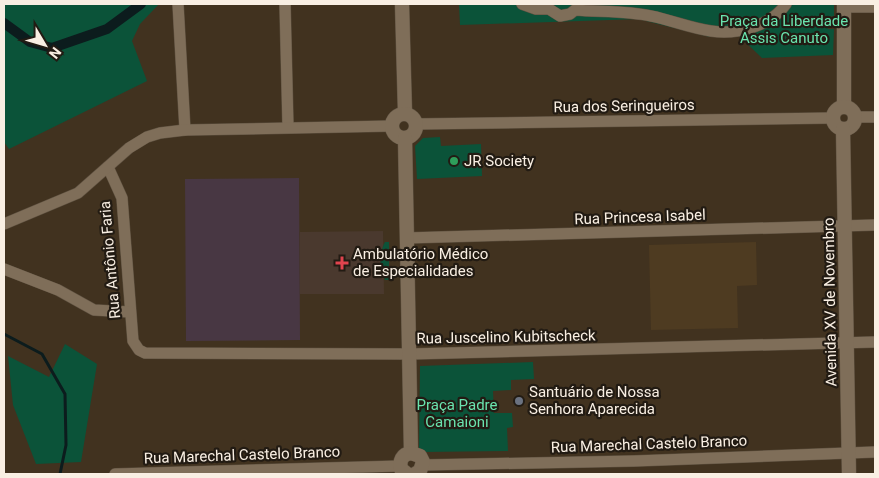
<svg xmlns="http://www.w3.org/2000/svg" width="879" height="478" viewBox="0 0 879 478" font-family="Roboto,sans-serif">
  <rect width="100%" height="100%" fill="#41321f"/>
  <path fill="#4e3b21" d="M756,242L757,285L737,286L738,328L651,330L649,245Z"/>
  <path fill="#483743" d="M299,178L300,340L186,341L185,179Z"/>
  <path fill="#4a392e" d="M383,231L384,294H300V232Z"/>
  <g fill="#0b5339">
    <path d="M4,4H159L140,24L132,41L147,81L9,149L4,142Z"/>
    <path d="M459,4H834V16L828,17V29H834L833,55L762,58L739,36L710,37L638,19L460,25Z"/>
    <path d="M440,137L441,146L481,144L482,176L417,179L415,146L423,138Z"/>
    <path d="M385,242H389V280H385C379,270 379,252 385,242Z"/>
    <path d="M65,344L97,364L81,462L36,464L13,405L8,356L49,377Z"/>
    <path d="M533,362L534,379L511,380V390L493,391L494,413H512L513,427L507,428L508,451L421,452L419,448L420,366Z"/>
  </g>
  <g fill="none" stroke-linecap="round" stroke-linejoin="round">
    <path stroke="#0c1c1d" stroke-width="3" d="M4,334L42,354L65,394L66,445L60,474"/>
    <path stroke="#0c1c1d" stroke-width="10" d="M4,23L30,42L52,48L107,29L141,4"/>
    <g stroke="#5e5140" stroke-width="12">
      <g id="minor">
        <path d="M178,4L185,130"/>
        <path d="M285,4L288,127"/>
        <path d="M522,4L536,9H549L560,16L570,14L575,10C600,12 627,11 651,16C671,20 691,28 711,31C737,35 771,26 786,4"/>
        <path d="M844,7H875"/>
        <path d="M855,117H875"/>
        <path d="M416,124L832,118"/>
        <path d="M108,167L122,198L133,341L139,350L145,353L410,354L875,342"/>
        <path d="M4,224L78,193L129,148L147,137L160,133L185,130L392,126"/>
        <path d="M406,238L875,225"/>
        <path d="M4,269L58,290L94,310L130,312"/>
        <path d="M423,465L634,461L875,452"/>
        <path d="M115,474L400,466"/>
      </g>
    </g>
    <g stroke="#5e5140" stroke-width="15">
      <g id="tertiary">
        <path d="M402,4L405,113"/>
        <path d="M844,106V4"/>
        <circle cx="844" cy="118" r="11"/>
        <circle cx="404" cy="126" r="12"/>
        <path d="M843,129L849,474"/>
        <path d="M405,138L411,453"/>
        <path d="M407,474L401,469C399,461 402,454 411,453L420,456L423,462L420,471L415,474"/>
      </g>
    </g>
    <use href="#minor" stroke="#7f6e59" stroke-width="11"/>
    <use href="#tertiary" stroke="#7f6e59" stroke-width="14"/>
  </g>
  <circle fill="#2e9e5b" stroke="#221b13" stroke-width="2" cx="454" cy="161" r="5"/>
  <path fill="#e0444e" stroke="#221b13" stroke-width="2" d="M339.5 255.5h5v5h5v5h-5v5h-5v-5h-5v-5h5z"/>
  <circle fill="#6b7280" stroke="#221b13" stroke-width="2" cx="519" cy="401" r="5"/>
  <g text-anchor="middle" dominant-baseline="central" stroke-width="4.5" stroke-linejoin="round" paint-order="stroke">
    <g font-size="15" fill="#6ae4ae" stroke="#221b13">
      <text x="784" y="21">Praça da Liberdade<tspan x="784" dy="17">Assis Canuto</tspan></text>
      <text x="457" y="405">Praça Padre<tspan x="457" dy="17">Camaioni</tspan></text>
    </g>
    <g font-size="15" fill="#f9efe3" stroke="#221b13">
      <text transform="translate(624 106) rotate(-1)">Rua dos Seringueiros</text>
      <text transform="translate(640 217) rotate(-2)">Rua Princesa Isabel</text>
      <text transform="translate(110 260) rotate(-95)">Rua Antônio Faria</text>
      <text transform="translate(830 302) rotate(-91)">Avenida XV de Novembro</text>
      <text transform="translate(506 337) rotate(-1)">Rua Juscelino Kubitscheck</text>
      <text transform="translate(649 444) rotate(-2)">Rua Marechal Castelo Branco</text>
      <text transform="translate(242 455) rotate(-2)">Rua Marechal Castelo Branco</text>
    </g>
    <g font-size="15" fill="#f9efe3" stroke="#221b13" text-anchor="start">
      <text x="464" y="161">JR Society</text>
      <text x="353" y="254">Ambulatório Médico<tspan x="353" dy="17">de Especialidades</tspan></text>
      <text x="529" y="392">Santuário de Nossa<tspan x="529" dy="17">Senhora Aparecida</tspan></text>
    </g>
  </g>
  <rect width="879" height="478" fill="none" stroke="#f9efe3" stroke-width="10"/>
  <g transform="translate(45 45) rotate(128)" stroke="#221b13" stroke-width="4" paint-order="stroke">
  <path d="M0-4L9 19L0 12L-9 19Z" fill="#f9efe3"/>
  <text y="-8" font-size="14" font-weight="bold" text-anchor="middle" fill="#f9efe3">N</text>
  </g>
</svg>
